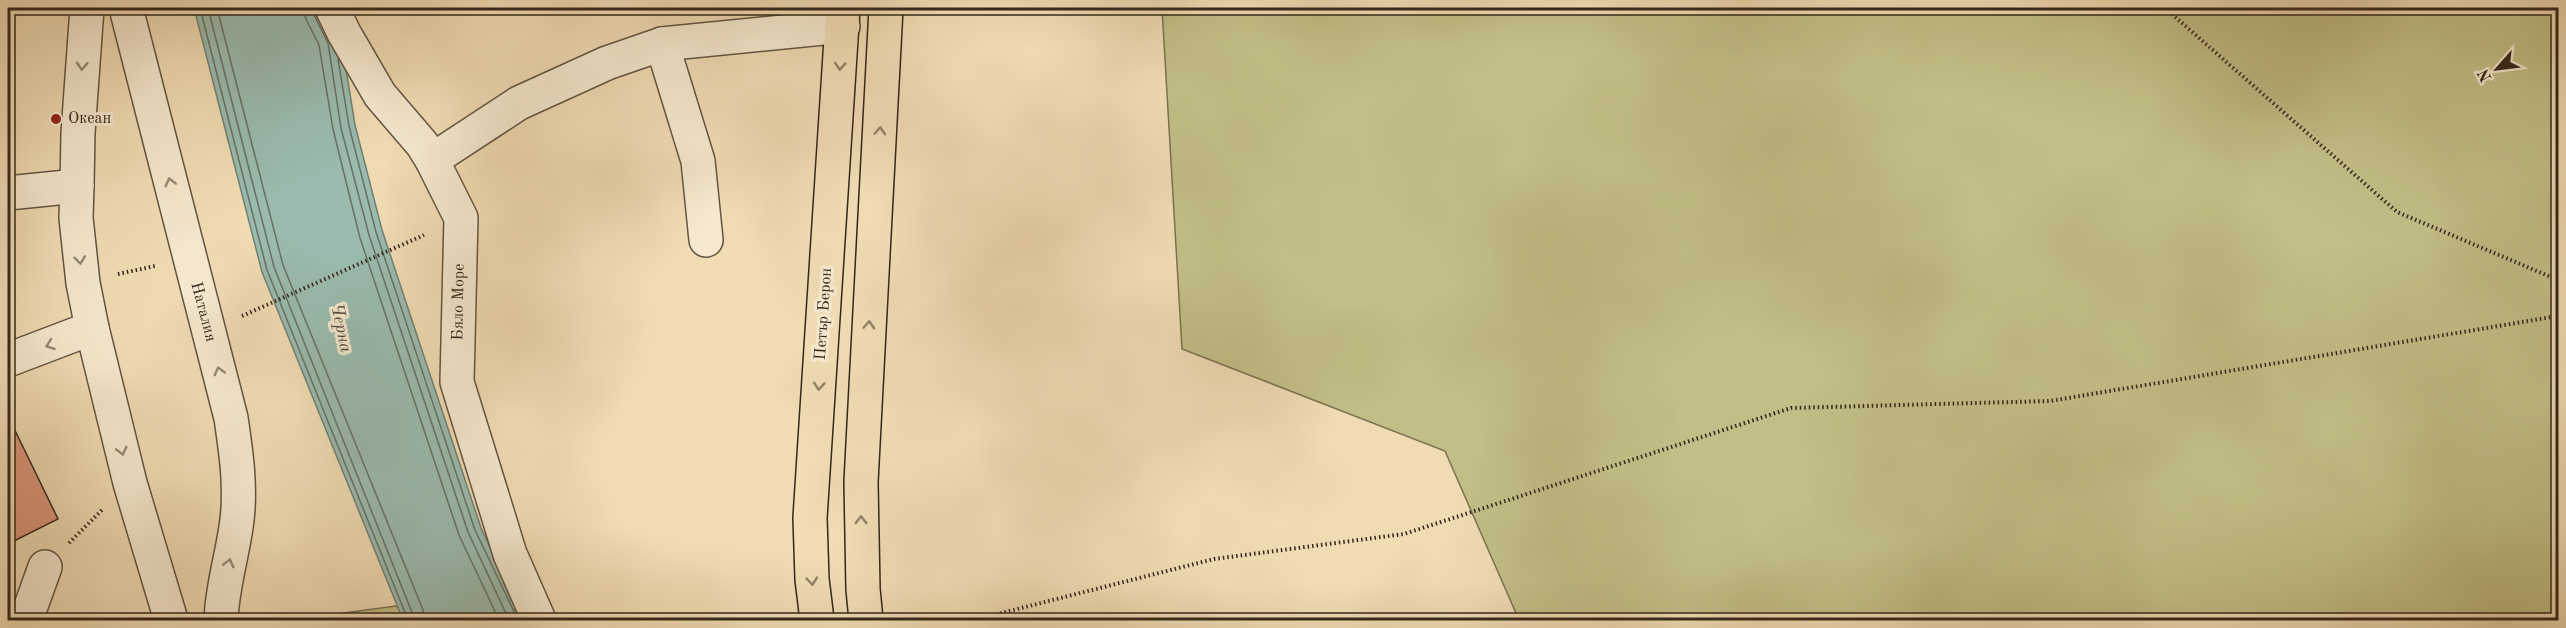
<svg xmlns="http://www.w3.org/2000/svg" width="2566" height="628" viewBox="0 0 2566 628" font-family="'Old Standard TT',serif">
  <rect width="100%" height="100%" fill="#f0dbb3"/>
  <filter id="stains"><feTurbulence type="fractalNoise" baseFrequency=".00333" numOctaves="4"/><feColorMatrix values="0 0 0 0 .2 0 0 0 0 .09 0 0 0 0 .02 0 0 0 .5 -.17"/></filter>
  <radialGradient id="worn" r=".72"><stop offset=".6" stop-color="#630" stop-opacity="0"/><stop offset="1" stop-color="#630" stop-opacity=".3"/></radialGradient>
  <g fill="#c2be87" stroke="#7b7251" stroke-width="1.5">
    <path d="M1162,8H2558V620H1519L1445,451L1182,349Z"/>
    <path d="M396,606L422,620H291Z"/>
  </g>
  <path fill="#9abbae" stroke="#718073" stroke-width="1.5" d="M194,8H325L341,38L355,125L382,230L481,528L524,620H403L262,272Z"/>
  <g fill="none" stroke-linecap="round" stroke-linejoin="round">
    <g stroke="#677164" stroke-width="1.5">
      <path d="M200,8L267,270L408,620"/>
      <path d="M208,8L274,267L415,620"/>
      <path d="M217,8L283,265L423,610L424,620"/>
      <path d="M303,8L306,19L319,45L333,129L360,238L459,535L499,620"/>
      <path d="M312,8L314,15L328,43L341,128L369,235L468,532L509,620"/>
      <path d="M338,59L349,126L376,232L475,530L518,620"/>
    </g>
  </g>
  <path fill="#db967b" stroke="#34271b" stroke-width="1.5" d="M8,416L58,519L8,544Z"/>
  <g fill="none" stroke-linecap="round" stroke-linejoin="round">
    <g stroke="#635441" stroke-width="36">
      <g id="minor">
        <path d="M87,8L78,133L77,186L76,218L83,283L92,328L130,483L171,620"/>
        <path d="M126,8L231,418C236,452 241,485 237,520C233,554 222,586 221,620"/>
        <path d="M332,8L344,33L380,95L422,144L432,160L461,218L457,382L510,554L539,620"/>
        <path d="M662,44L698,161L706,240"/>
        <path d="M432,160L519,103L607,63L662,44L843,26"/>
        <path d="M8,193L77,186"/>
        <path d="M8,360L92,328"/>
        <path d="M26,620L45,567"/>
      </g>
    </g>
    <g stroke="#34271b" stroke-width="36">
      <g id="major">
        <path d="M817,620L812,579L810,518L843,8"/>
        <path d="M866,620L863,589L861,482L886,8"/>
      </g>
    </g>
    <g stroke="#34271b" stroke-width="4" stroke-dasharray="1.5 3" stroke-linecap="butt">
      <path d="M2165,8L2397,212L2558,280"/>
      <path d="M118,274L155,266"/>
      <path d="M242,316L424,235"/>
      <path d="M69,543L102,510"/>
      <path d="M974,620L1214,559L1404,534L1791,408L2050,401L2558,316"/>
    </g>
    <use href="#minor" stroke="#f5e8ce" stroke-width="33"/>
    <use href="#major" stroke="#f0dbb3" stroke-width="33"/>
  </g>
  <defs><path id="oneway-chevron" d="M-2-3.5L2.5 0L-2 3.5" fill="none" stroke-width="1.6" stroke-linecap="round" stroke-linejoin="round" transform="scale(1.5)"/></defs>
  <g stroke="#948874">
    <use href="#oneway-chevron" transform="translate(82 66) rotate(93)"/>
    <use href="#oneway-chevron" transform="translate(170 182) rotate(-104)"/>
    <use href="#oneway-chevron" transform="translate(80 260) rotate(83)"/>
    <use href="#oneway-chevron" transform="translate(50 345) rotate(160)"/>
    <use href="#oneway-chevron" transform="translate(219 371) rotate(-105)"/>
    <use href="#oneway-chevron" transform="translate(122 451) rotate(76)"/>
    <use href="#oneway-chevron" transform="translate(229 563) rotate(-76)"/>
  </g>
  <g stroke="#928167">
    <use href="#oneway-chevron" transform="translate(840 66) rotate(94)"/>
    <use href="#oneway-chevron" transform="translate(880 131) rotate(-87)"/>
    <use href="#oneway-chevron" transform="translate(869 325) rotate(-87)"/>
    <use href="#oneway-chevron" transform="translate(819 386) rotate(94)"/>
    <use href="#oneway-chevron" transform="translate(861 520) rotate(-90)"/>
    <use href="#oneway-chevron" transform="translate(812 581) rotate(85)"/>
  </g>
  <circle fill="#8f2418" stroke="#f5e8ce" stroke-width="2" cx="56" cy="119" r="6"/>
  <g text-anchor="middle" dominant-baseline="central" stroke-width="6" stroke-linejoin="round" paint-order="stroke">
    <g font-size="16" fill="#34271b" stroke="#f5e8ce" text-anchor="start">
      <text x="68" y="119">Океан</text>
    </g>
    <g font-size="16" fill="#34271b" stroke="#f5e8ce">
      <text transform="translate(459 302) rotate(-89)">Бяло Море</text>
      <text transform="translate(203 312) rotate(75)">Наталия</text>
      <text transform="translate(824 314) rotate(-86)">Петър Берон</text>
    </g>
    <g font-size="18" font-style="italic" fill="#4e4c40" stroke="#f5e8ce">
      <text transform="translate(341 328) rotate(78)">Черна</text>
    </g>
  </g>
  <rect width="2566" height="628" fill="none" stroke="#f0dbb3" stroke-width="30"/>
  <rect x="9" y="9" width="2548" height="610" fill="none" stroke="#34271b" stroke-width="3"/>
  <rect x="15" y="15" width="2536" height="598" fill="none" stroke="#34271b" stroke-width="1.5"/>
  <g transform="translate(2497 69) rotate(242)" stroke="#f5e8ce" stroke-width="4.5" paint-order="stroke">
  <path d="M0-4.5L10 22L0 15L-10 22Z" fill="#34271b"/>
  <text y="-9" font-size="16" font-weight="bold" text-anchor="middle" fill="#34271b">N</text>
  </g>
  <rect width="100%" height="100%" filter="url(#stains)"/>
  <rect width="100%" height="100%" fill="url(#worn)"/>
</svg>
